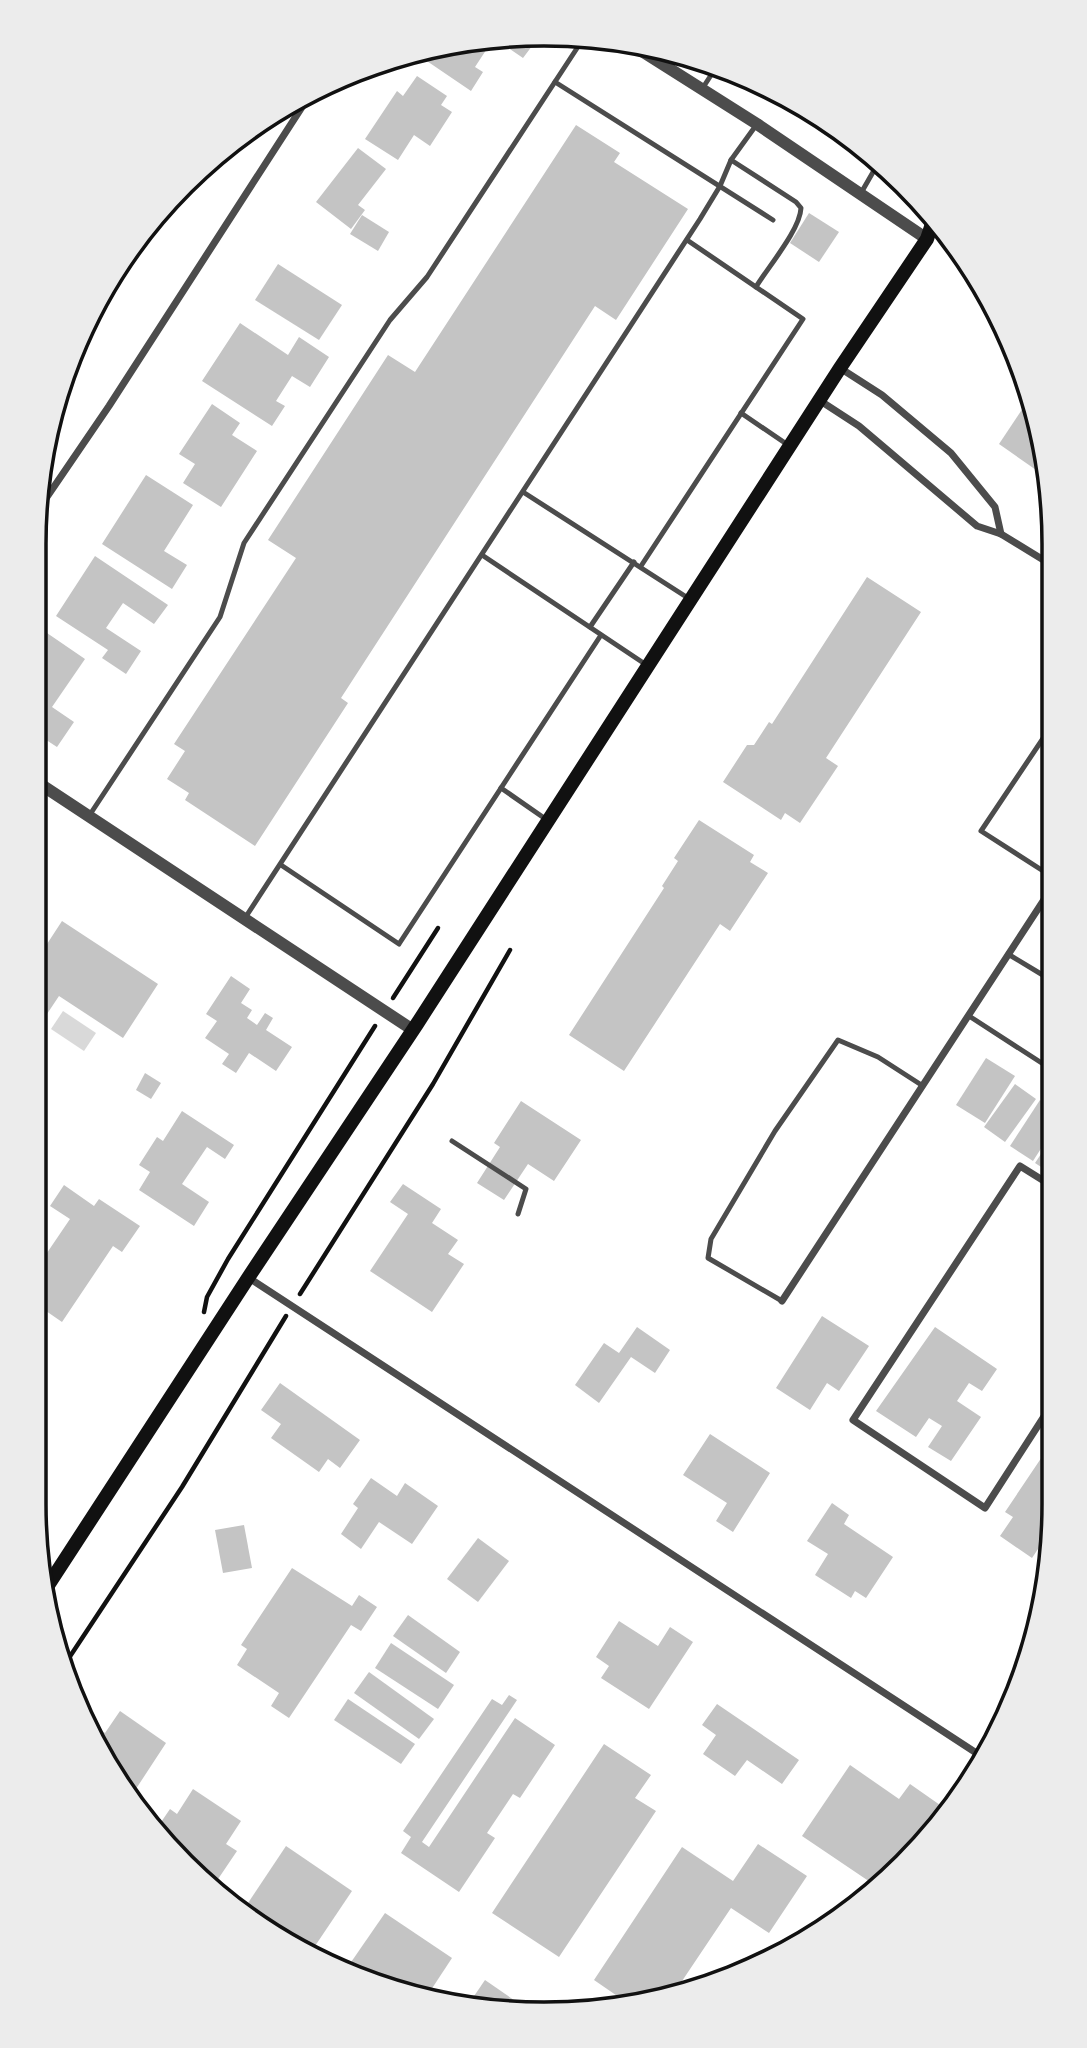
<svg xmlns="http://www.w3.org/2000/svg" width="1087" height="2048" viewBox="0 0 1087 2048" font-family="Helvetica,sans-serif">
  <rect width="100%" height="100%" fill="#fff"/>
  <path fill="#d9d9d9" d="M63,1011L96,1033L84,1051L51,1029Z"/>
  <g fill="#c4c4c4">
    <path d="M518,36L532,46L523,58L494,38L475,67L483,72L471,91L418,55L421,51L477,38Z"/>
    <path d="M417,76L447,96L441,105L452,112L430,146L414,135L398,160L365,139L397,91L403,96Z"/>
    <path d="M576,125L620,153L614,162L688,209L616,320L595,306L341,698L348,703L255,846L185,800L189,793L167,779L185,751L174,744L296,558L268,540L388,355L415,372Z"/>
    <path d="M358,148L386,169L358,205L365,210L351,229L316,202Z"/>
    <path d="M809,213L839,232L819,262L790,243Z"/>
    <path d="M362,215L389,232L378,251L350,234Z"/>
    <path d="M278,264L342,305L319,340L255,300Z"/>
    <path d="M240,323L288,355L299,337L329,357L310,387L292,376L276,401L285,406L272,426L202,381Z"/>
    <path d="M1029,399L1049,477V479L999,444Z"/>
    <path d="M212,404L240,423L232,435L257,451L221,507L183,483L195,464L179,454Z"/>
    <path d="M146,475L193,505L164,551L187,565L172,589L102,544Z"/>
    <path d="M1049,480V503L1039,496Z"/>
    <path d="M95,556L168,605L154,624L123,603L106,628L141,651L126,674L102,658L108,650L56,616Z"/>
    <path d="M867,577L921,612L826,758L838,766L800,823L785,813L781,820L723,782L747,745H754L769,722L772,724Z"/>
    <path d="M47,633L85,659L52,707L74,722L57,747L34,732V649L36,650Z"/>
    <path d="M699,820L754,855L750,862L768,873L730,931L720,924L624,1071L569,1035L664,888L662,886L678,861L674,858Z"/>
    <path d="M62,921L158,984L123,1038L59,996L43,1020L34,1015V964Z"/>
    <path d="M231,976L250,989L241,1003L252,1010L247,1018L257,1025L265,1013L273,1018L266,1030L292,1047L276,1071L249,1053L236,1073L222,1064L229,1054L205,1038L217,1021L206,1014Z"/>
    <path d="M986,1058L1015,1076L985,1123L956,1105Z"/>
    <path d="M145,1073L161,1083L151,1099L136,1090Z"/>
    <path d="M1015,1084L1036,1099L1005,1142L984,1127Z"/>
    <path d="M1040,1100L1051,1108V1133L1033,1161L1010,1146Z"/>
    <path d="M521,1101L581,1140L554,1181L528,1164L504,1200L477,1183L500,1147L494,1143Z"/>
    <path d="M182,1111L234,1145L225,1159L207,1147L182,1184L209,1202L194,1226L139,1190L150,1172L139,1165L157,1137L163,1141Z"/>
    <path d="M1051,1139L1052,1174L1035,1163Z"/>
    <path d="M403,1184L441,1209L432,1223L458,1240L448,1254L464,1264L432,1312L370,1271L408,1214L390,1202Z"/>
    <path d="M64,1185L94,1206L99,1199L140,1226L122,1252L113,1246L62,1322L33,1302L34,1272L70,1219L50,1206Z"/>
    <path d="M822,1316L869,1346L839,1391L827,1383L810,1410L776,1388Z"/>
    <path d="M637,1327L670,1350L655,1373L631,1357L599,1403L575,1385L604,1343L619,1353Z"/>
    <path d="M935,1327L997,1369L982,1391L969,1383L957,1401L981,1417L951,1461L928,1447L942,1426L929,1418L916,1437L876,1411Z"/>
    <path d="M280,1383L360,1440L340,1468L328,1459L319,1472L271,1438L281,1424L261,1410Z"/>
    <path d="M710,1434L770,1473L733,1532L716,1521L727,1503L683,1475Z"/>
    <path d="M1052,1442L1053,1537L1050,1552L1040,1546L1032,1558L1000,1536L1013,1517L1005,1512Z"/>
    <path d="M371,1478L397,1496L405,1483L438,1506L412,1544L379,1522L361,1549L341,1534L358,1508L353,1504Z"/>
    <path d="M832,1503L849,1515L844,1524L893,1557L866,1598L855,1591L851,1598L815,1575L828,1554L807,1541Z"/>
    <path d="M244,1525L252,1568L223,1573L215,1530Z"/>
    <path d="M478,1538L509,1561L478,1602L447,1579Z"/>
    <path d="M292,1568L352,1606L359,1595L377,1607L361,1631L351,1625L289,1718L271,1706L279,1693L237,1665L247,1649L241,1645Z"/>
    <path d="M408,1615L460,1652L446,1673L393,1636Z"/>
    <path d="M619,1621L658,1646L670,1627L693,1642L649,1709L601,1678L609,1666L596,1657Z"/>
    <path d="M391,1643L454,1685L438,1709L375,1668Z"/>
    <path d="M369,1672L434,1719L419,1739L354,1693Z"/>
    <path d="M509,1695L517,1700L422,1842L429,1847L515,1718L555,1745L520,1798L513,1794L487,1833L495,1838L459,1892L401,1853L411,1837L403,1831L492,1699L502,1705Z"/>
    <path d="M348,1699L415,1744L401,1764L334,1720Z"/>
    <path d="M717,1704L799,1760L782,1784L747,1760L735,1776L703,1754L716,1735L702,1725Z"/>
    <path d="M120,1711L166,1743L130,1798L89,1722L105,1733Z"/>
    <path d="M604,1744L651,1775L635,1798L656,1811L559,1957L492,1913Z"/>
    <path d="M850,1765L899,1799L910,1784L950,1812L937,1827L932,1824L911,1855L879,1888L802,1836Z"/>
    <path d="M193,1789L241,1821L226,1844L237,1851L214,1885L155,1831L170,1809L177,1814Z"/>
    <path d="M758,1844L807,1876L769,1933L731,1908L676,1990L626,2002L594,1980L682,1847L733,1881Z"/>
    <path d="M286,1846L352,1891L311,1952L260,1929L242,1912Z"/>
    <path d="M385,1913L452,1958L425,1999L412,1997L347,1968Z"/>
    <path d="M485,1980L527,2009L473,2003L470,2002Z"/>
  </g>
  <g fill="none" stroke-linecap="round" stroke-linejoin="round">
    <g stroke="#111" stroke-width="4.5">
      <path d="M393,998L438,928"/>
      <path d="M300,1294L433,1084L510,950"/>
      <path d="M204,1312L207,1297L228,1259L375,1026"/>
      <path d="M61,1670L182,1487L286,1316"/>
    </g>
    <g stroke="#4c4c4c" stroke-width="5">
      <path d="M555,82L773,220"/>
      <path d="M702,89L717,66"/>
      <path d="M731,160L796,202L801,208C800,230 768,267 756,287"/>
      <path d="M861,193L880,160"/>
      <path d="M741,413L788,445"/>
      <path d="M523,492L688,598"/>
      <path d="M482,555L645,664"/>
      <path d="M641,566L803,319L687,240"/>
      <path d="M590,627L634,562"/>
      <path d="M1050,728L981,831L1051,876"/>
      <path d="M501,788L547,820"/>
      <path d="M89,816L220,617L244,543L390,320L427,277L585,36"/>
      <path d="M281,865L399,944L601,635"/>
      <path d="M245,918L700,219L720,186L731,160L757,124"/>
      <path d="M1008,954L1051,980"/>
      <path d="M969,1016L1051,1069"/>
      <path d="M452,1141L526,1189L518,1214"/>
      <path d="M782,1301L708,1258L711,1239L775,1131L838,1040L878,1057L923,1086"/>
    </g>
    <g stroke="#4c4c4c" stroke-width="7">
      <path d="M840,368L882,395L951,453L995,507L1001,534"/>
      <path d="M819,400L859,426L977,526L1001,534L1050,564"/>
      <path d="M34,516L109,406L313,90"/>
      <path d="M1052,1186L1020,1166L853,1420L985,1508L1052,1404"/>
      <path d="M249,1278L984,1758"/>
      <path d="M782,1301L1051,889"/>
    </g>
    <g stroke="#4c4c4c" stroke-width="12">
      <path d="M629,43L757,124L927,239"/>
      <path d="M34,780L413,1030"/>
    </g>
    <path stroke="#111" stroke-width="14" d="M47,1587L248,1278L417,1024L840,368L927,239L934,218"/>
  </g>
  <path d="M0 0H1087V2048H0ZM544 46H544A498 498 0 0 1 1042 544V1504A498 498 0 0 1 544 2002H544A498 498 0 0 1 46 1504V544A498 498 0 0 1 544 46Z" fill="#ececec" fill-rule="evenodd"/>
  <path fill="none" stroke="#111" stroke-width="3.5" d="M544 46H544A498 498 0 0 1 1042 544V1504A498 498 0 0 1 544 2002H544A498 498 0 0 1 46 1504V544A498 498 0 0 1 544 46Z"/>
</svg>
